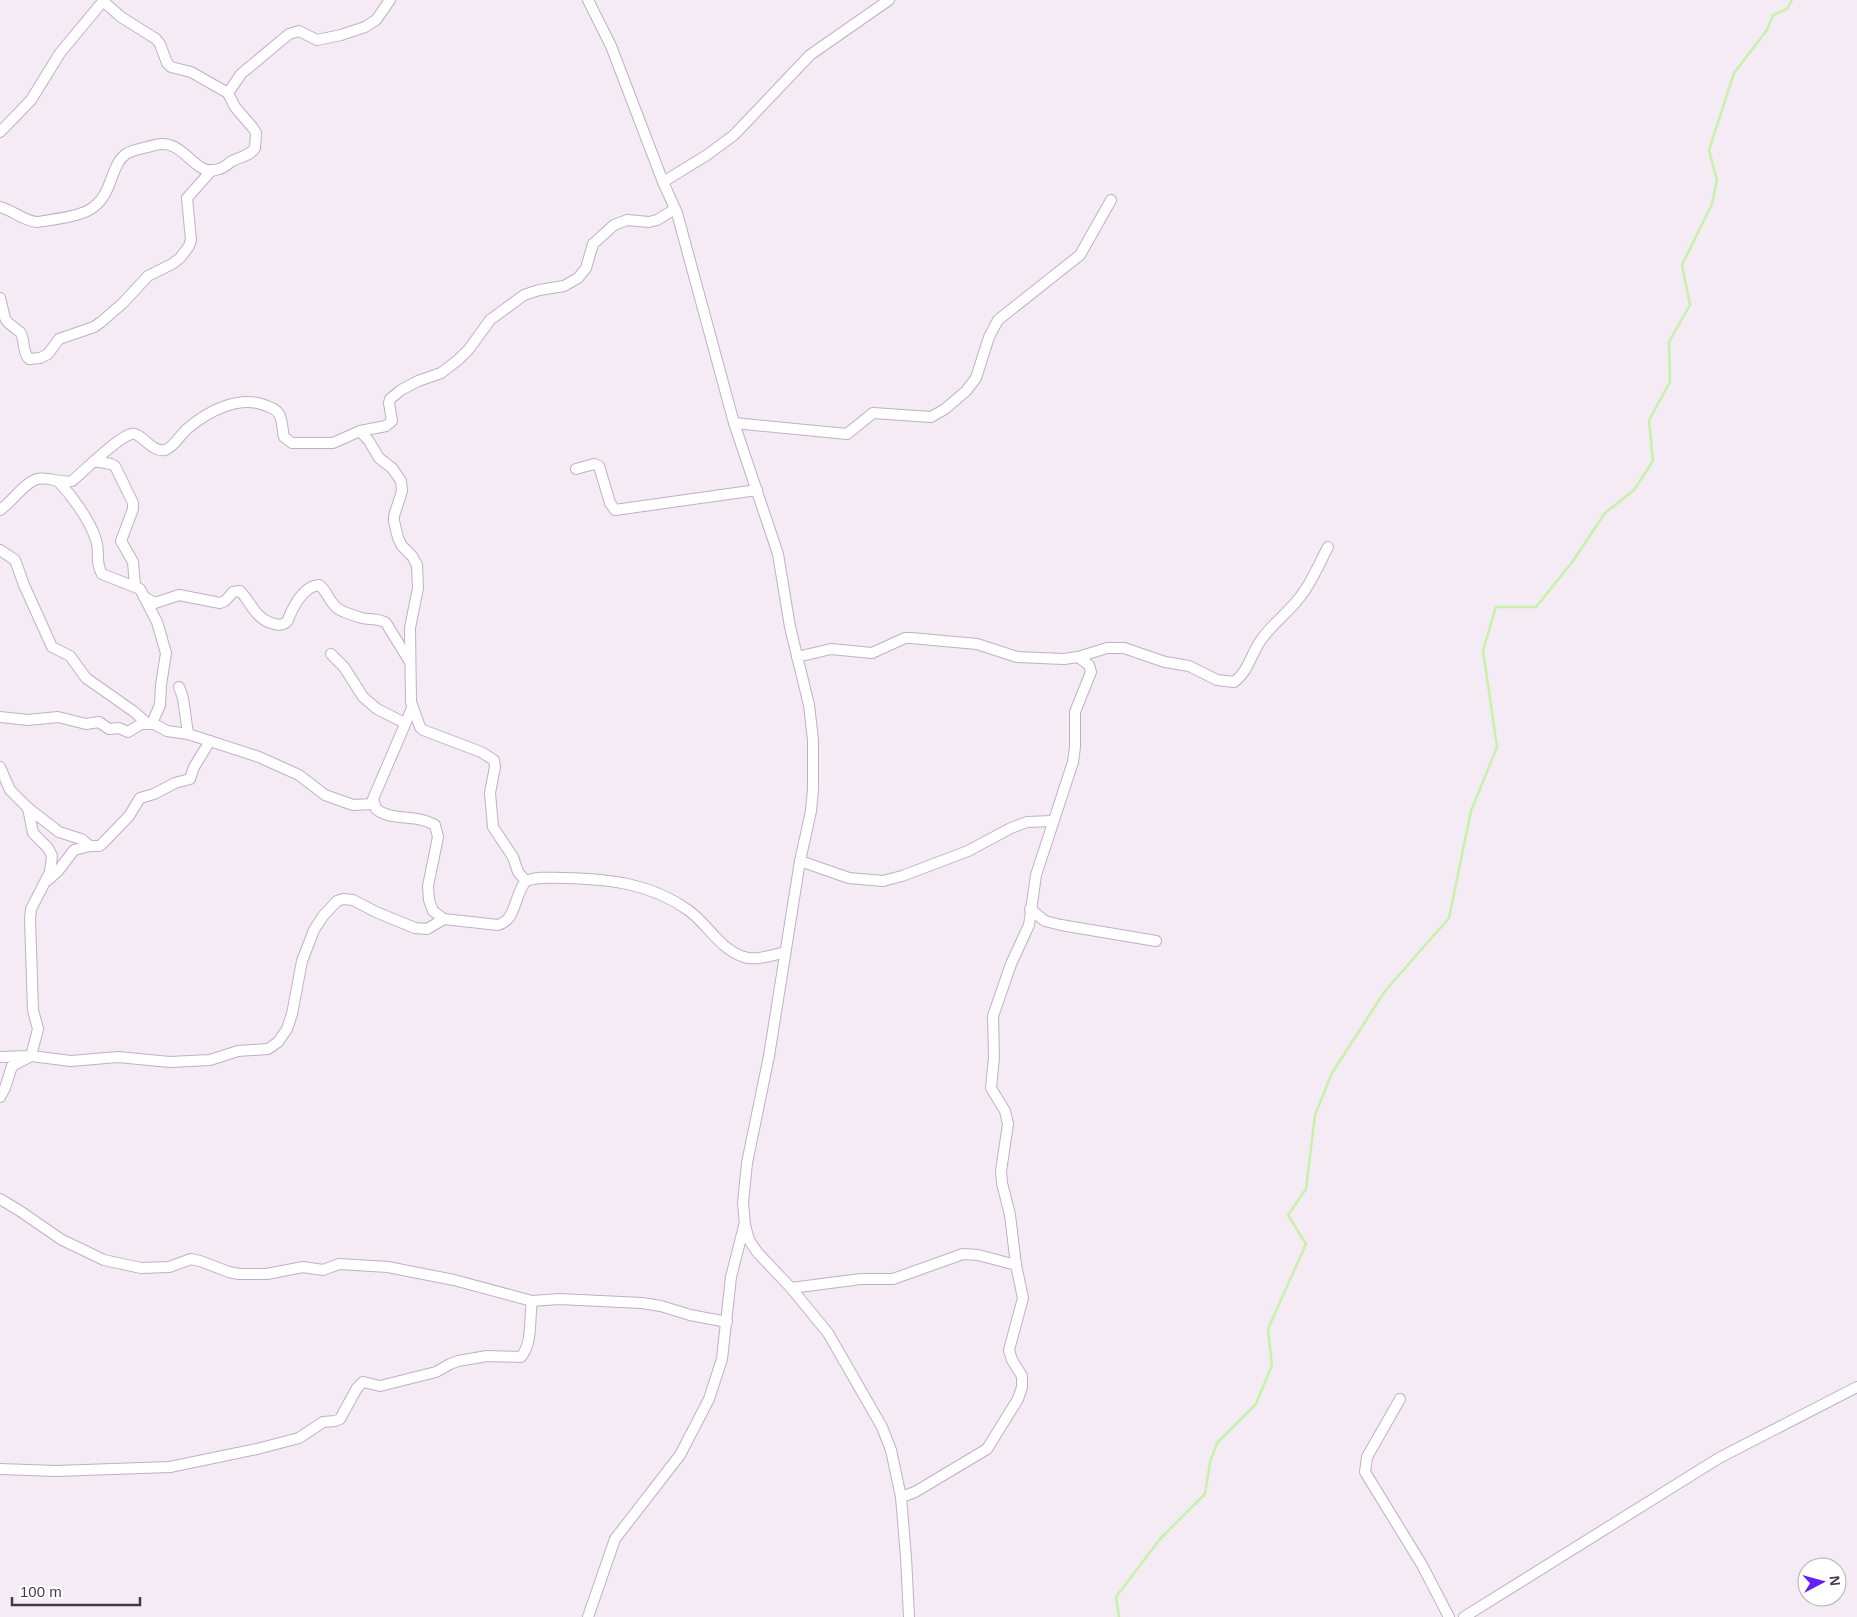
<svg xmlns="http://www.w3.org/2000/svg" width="1857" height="1617" viewBox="0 0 1857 1617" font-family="Helvetica,sans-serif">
  <rect width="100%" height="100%" fill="#f4ebf5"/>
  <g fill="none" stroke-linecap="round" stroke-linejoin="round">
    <path stroke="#c8f1a8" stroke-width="2.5" d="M1119,1617L1116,1597L1160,1539L1205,1494L1210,1462L1217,1443L1256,1404L1272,1365L1268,1329L1306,1244L1288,1215L1306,1189L1315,1115L1332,1073L1385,991L1449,918L1471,811L1497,747L1483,650L1496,607H1536L1573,561L1605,513L1634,490L1653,461L1649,420L1670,382L1669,342L1690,305L1682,265L1712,204L1717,180L1709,150L1734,73L1767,30L1773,15L1787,9L1792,0"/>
    <g stroke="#c0b0c4" stroke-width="12">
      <g id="street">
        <path d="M588,0L611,46L663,182L677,213L734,423L778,554L790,627L809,705L813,740V789L811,811L800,861L769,1056L747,1163L743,1203L745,1225L749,1240L757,1252L791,1288L828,1333L882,1427L891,1450L901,1497L906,1557L909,1617"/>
        <path d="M228,93L241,74L289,34L299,31L317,40L341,35L365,27L376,20L390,0"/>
        <path d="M0,132L31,100L60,53L104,0"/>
        <path d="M663,182L707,155L734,135L810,55L889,0"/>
        <path d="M0,207C13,210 23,221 37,222C51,220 77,217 89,210C114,196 109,166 126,154C134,149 146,148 155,145C185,137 194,179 219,169C224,168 228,164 232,161C240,157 250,156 255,148L256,133L253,128L235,107L228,93L191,72L171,67L167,63L160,44L156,39L121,17L103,1"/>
        <path d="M0,298C7,322 0,317 20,332C26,341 21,350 29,359L40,358L48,354L59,339L94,327L101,322L123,303L148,276L172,264L180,258L189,246L191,240L187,198L212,170"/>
        <path d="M734,423L847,434L873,413L931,417L945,409L966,391L976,378L989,337L998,320L1080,255L1111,200"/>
        <path d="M360,431L369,441L379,458L392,468L401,481L402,491L394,516V521L398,538L402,546L412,556L417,565L418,588L410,628L411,702L420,727L423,730L481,752L494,760L495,767L490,793L493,827L513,857L518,872L526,881"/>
        <path d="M94,461L111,464L115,466L133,503V509L121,541L133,562L135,586"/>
        <path d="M576,469L594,464L599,466L610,503L615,510L757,490"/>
        <path d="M58,481C72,496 90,520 96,540C100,551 95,563 102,574L140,589L157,622L166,653L161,685L160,705L152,723"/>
        <path d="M0,510C12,502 24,483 37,479C48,476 61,484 72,481C83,472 120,435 132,434C134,433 137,435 139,436C147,441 154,452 165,450C174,447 180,435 187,429C208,411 240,394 267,406C272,408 277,410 279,414C283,421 282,430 284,437L292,443H333L360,431L386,426L392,421L389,403L390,399L401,390L418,381L441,373L458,360L469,349L490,320L524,295L539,290L564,286L578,278L586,268L593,244L614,225L627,220L649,222L657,220L675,209"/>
        <path d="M0,550L15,560L24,585L52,647L70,656L86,678L133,711L147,723"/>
        <path d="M144,597L155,603L179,595L220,603L225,601L233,592L240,591C251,602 254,617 271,623C277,625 281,626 287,622C292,609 303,586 319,585C328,591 329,604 340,610C346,613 355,616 362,618C370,620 379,618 386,623L410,662"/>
        <path d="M331,654L344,667L363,697L377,709L405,723"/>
        <path d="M797,657L831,649L872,653L905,638H911L977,644L1017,657L1064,659L1078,657L1107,648H1124L1165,662L1189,666L1217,680L1234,682C1248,672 1251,654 1261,640C1272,624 1288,613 1300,597C1312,582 1319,564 1328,547"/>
        <path d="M179,687L183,698L188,734"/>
        <path d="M412,708L373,799L376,809C392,822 414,813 435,825L438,837L428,886L429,900L433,911L444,919L498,925C517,920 514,894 526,881C538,876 551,878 564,878C609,879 650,883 688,910C708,924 719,949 744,957C756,961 773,955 785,952"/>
        <path d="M0,717L28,720L58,717L86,724L99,722L109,729L119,728L128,732L141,724H154L167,731L188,734L259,757L299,775L325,795L353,805L373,804"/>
        <path d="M0,767L10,790L28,808L33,833L48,848L52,856L50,872L31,909L30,919L33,1010L38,1029L31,1056L12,1066L5,1088L0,1097"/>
        <path d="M28,808L59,832L81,839L90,846"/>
        <path d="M800,861L849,878L883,881L902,876L968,851L1011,828L1027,822L1053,821"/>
        <path d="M48,880L58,871L74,850L90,846H99L102,844L129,816L140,798L154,794L175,783L190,779L194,767L210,741"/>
        <path d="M1030,909L1045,921L1061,925L1156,941"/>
        <path d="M0,1057L31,1056L71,1061L118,1057L170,1062L210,1060L238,1051L268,1049L278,1042L287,1029L292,1014L302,961L314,930L323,916L337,901L343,899L353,900L376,912L415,928L427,929L444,919"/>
        <path d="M0,1199L20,1211L62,1240L77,1247L104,1260L141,1268L169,1267L191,1259L200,1261L229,1272L239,1274H267L303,1267L323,1270L339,1264L388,1267L454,1280L532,1301L559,1299L642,1303L661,1306L690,1315L727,1322"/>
        <path d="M791,1288L861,1279H893L963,1254L978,1255L1016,1265"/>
        <path d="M1400,1399L1367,1457L1365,1472L1422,1565L1449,1617"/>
        <path d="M0,1469L56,1471L170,1467L257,1449L299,1438L323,1422L335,1421L340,1419L357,1388L363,1382L380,1386L436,1372L450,1364L458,1361L487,1356L521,1357C533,1342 529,1319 532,1301"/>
        <path d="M901,1497L915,1492L987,1449L1018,1399L1022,1387V1376L1012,1360L1009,1350L1023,1298L1016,1265L1010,1215L1002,1183L1001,1171L1008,1124L1005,1111L991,1088L994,1057L993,1016L1011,964L1029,925L1036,875L1073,762L1075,747V712L1091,672L1089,665L1078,657"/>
        <path d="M588,1617L615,1539L680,1455L709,1399L722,1359L731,1277L744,1226"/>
        <path d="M1464,1617L1719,1458L1857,1387"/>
      </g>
    </g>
    <use href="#street" stroke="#fff" stroke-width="10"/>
  </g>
  <g transform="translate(1822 1582) rotate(84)"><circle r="24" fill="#ffffff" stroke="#b5afb7"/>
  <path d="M0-4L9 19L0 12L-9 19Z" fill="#621ef9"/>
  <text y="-8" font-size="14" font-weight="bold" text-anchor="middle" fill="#46384a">N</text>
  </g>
  <path d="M12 1597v8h128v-8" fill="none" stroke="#46384a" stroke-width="2.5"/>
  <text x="20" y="1597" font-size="15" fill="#46384a" stroke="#ffffff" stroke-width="4" paint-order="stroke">100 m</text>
</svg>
